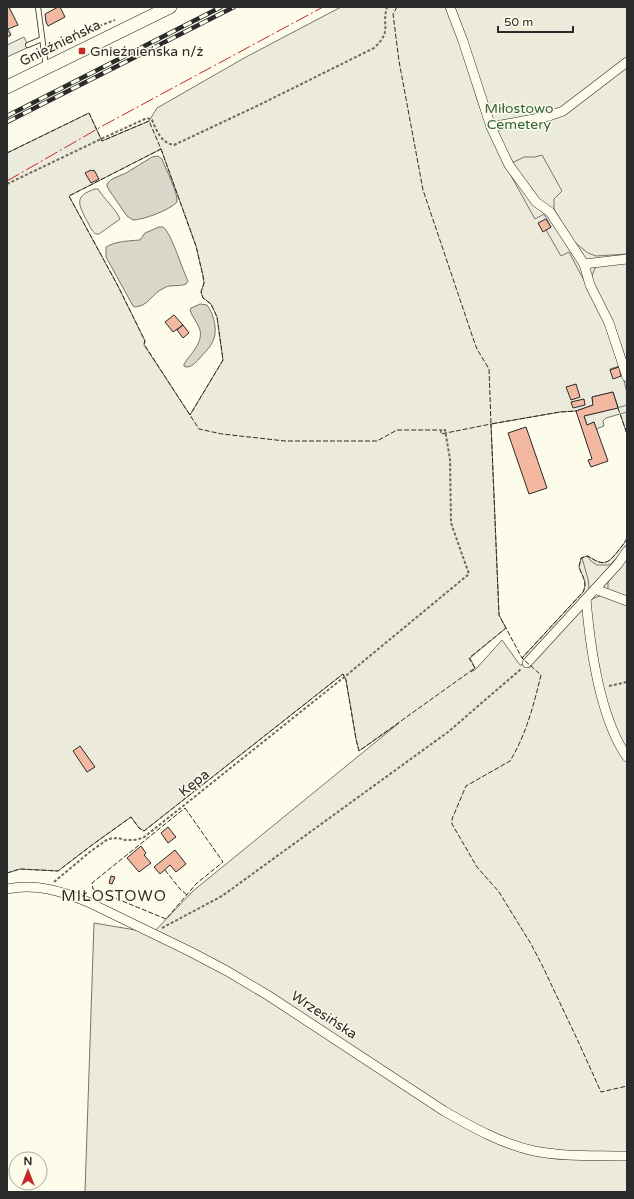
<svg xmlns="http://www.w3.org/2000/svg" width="634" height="1199" viewBox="0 0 634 1199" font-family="'Varela Round',sans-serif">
  <rect width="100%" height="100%" fill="#fdfbea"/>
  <g fill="#ecebdb" stroke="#74746e" fill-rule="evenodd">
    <path d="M341,7H627V434L613,392L592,397L593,405L576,411L560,412L491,424L499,615L506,628L470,658L475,668L471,672L476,669L502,640L520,665L529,664L522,658L583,592C588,582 582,576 579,567L581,558L588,556C603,566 607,565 618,551C621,547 625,543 627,538V1192H85L94,923L153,933L193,891L399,723L359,751L356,739L346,680L343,674L144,831L139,828L131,817L92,845L58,871L20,869L7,873V153L89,113L102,141L149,121L157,108L246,57ZM161,149L196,246L203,276L204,283L201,292L203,298L211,304L217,317L223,360L190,415L144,345L145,341L118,286L69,196Z"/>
    <path d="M95,189H98C105,200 115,208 120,219L99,234H96C91,231 90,226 87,221C78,204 74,196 95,189Z"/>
  </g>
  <g fill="#eceadb" stroke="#74746e">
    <path d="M24,37L29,47L7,57V45Z"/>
    <path d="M465,59L492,121L504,124L496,131L512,162H514L524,157H535L542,155L562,191L554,199V209L573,241L588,253L596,256L627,254V261L599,265L595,268L592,276V280L613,323L627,362V393L623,376H621L619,367L610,370V369L619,366L606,326L588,288L569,252L561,256L546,230L551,227L544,214L535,219L505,165L486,124L477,99Z"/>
    <path d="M627,404V412L606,418L603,421L604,426L596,429L594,422L587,425L584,416L624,406Z"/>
    <path d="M627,544V559L608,582V589L610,592L592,599L588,591L589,587L588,579L582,558L587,556L591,561L597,565H608L611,564L620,554Z"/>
  </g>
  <g fill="#d8d7c9" stroke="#74746e">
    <path d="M158,156L162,159C166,170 178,192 177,202C170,210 143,220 133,220L127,216L109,190L107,186V184L112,179L126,173L152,157Z"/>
    <path d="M159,227H163C171,232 182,269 188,281L186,284C179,287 170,284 164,288C152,293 149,306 135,307L133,306L106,257V247C116,241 128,241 140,240L145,233Z"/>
    <path d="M200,304L207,305C214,314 218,331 213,341C210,348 204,353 199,359C195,363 192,367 186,367L184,366V364C190,354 203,344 200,330C198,323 192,317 190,310L191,308Z"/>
  </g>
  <g fill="#f2b8a0" stroke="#2b2b2b">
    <path d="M9,7L18,25L8,29L11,35L7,37V8Z"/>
    <path d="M58,7H60L65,17L48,26L46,22L45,14Z"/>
    <path d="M91,170L92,171L94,170L99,179L91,183L85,173Z"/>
    <path d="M546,219L551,227L543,232L538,223Z"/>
    <path d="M174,315L183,325L173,332L165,322Z"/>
    <path d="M183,325L189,333L183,338L177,330Z"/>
    <path d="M619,367L621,376L613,379L610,370Z"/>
    <path d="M576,384L580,397L571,400L566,387Z"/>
    <path d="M613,392L618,408L584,416L587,425L594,422L608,461L591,467L588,460L592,459L576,411L593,405L592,397Z"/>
    <path d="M584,399L585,405L573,408L571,402Z"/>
    <path d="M526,427L547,488L529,494L508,433Z"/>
    <path d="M80,746L95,767L87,772L73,751Z"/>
    <path d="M168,827L176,837L168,843L161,833Z"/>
    <path d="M141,846L146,853L144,855L151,863L139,872L127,858Z"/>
    <path d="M175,850L186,864L176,872L170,865L160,874L154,867Z"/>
    <path d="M111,876L115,877L112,884L109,883Z"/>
  </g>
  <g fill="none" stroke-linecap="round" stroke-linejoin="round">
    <g stroke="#2b2b2b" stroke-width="6">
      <g id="lane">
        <path d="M38,7L46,67"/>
        <path d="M28,45L42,39"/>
      </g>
    </g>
    <g stroke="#2b2b2b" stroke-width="10">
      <g id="street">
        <path d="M450,7L463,41L491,127L509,165L536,202L550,212L584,264L590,285L609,323L627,377"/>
        <path d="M491,127L549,116L563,111L627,62"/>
        <path d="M584,264L627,259"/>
        <path d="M595,589L627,601"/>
        <path d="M586,599C590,646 600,718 627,757"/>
        <path d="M527,663L618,564L627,551"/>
        <path d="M7,889C36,883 61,891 88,902L191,952L227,971L269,996L444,1111C472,1127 502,1144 534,1151C564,1157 596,1155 627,1156"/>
      </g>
    </g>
    <g stroke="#2b2b2b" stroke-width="14">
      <path id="secondary" d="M7,87L170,7"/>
    </g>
    <g stroke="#6a6964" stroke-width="2" stroke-dasharray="3 2" stroke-linecap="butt">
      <path d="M49,48L91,29L115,20"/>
      <path d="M7,184L101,139L147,118L152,120C157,131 161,143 174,145L259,105L374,48C393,30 381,27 387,7"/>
      <path d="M609,686L627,682"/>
      <path d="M54,882L91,851L108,839L118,838L125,840H134L143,838L348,674L469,574L451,523L450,459L445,430H441"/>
      <path d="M162,928L222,896L448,732L521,669"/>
    </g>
    <use href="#lane" stroke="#fdfbea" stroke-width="4.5"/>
    <use href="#street" stroke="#fdfbea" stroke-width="9"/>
    <use href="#secondary" stroke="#fdfbea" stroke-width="13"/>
    <g stroke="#2b2b2b" stroke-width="4.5">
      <g id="rail">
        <path d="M7,116L221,7"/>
        <path d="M7,122L234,7"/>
      </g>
    </g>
    <use href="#rail" stroke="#fdfbea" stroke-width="3" stroke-dasharray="9" stroke-linecap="butt"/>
    <g stroke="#2b2b2b" stroke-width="1" stroke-dasharray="5 2" stroke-linecap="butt">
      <path d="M397,7L393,14L399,61L423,190L475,344L477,349L489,369L491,424L560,412L576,411"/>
      <path d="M161,149L196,246L203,276L204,283L201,292L203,298L211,304L217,317L223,360L190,415"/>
      <path d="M7,153L89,113L102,141L149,121L161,149L69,196L118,286L145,341L144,344L199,429L222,434L285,441H377L397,430H441V434L491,424L499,615L522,658"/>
      <path d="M618,408L627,434"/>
      <path d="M627,538C625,543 621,547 618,551C607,565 603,566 588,556L581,558L579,567C582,576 588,582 583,592L522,658L541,675C534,704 526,735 510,761L466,786L452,819V824L477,867L499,892L531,944L542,965L578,1041L601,1092L627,1086"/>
      <path d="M185,808L223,862L197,883L166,919L93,889L92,883Z"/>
      <path d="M165,870L180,889L187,895"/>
      <path d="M7,873L20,869L58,871L92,845L131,817L139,828L144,831L343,674L346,680L356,739L359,751L475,668L469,658L506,628"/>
    </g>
    <path stroke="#c62828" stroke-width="1" stroke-dasharray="14 3 2 3" stroke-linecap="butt" d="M7,181L106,124L323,7"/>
  </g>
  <rect fill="#c62828" stroke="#fdfbea" stroke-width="1.5" x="78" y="47" width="8" height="8" rx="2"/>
  <g text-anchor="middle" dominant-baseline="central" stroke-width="3" stroke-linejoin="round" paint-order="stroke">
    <g font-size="14" fill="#2b2b2b" stroke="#fdfbea">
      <text transform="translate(60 43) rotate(-26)">Gnieźnieńska</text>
      <text transform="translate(194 783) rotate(-39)">Kępa</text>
      <text transform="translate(324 1015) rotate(33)">Wrzesińska</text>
    </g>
    <g font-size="14" fill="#2b2b2b" stroke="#fdfbea" text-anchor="start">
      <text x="90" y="51">Gnieźnieńska n/ż</text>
    </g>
    <g font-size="14" fill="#34623c" stroke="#fdfbea">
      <text x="519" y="108">Miłostowo<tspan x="519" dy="16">Cemetery</tspan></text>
    </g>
    <g font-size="15" letter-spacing="1" fill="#2b2b2b" stroke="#fdfbea">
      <text x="114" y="896">MIŁOSTOWO</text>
    </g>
  </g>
  <rect width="634" height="1199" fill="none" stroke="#2b2b2b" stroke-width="16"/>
  <g transform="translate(28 1171)"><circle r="19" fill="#fdfbea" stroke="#a9a89e"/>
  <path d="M0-3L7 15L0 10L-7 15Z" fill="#c62828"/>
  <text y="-6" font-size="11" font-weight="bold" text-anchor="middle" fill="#2b2b2b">N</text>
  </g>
  <path d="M498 26v6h75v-6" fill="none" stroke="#2b2b2b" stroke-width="2"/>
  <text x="504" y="26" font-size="12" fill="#2b2b2b" stroke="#fdfbea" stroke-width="3" paint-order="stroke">50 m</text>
</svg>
